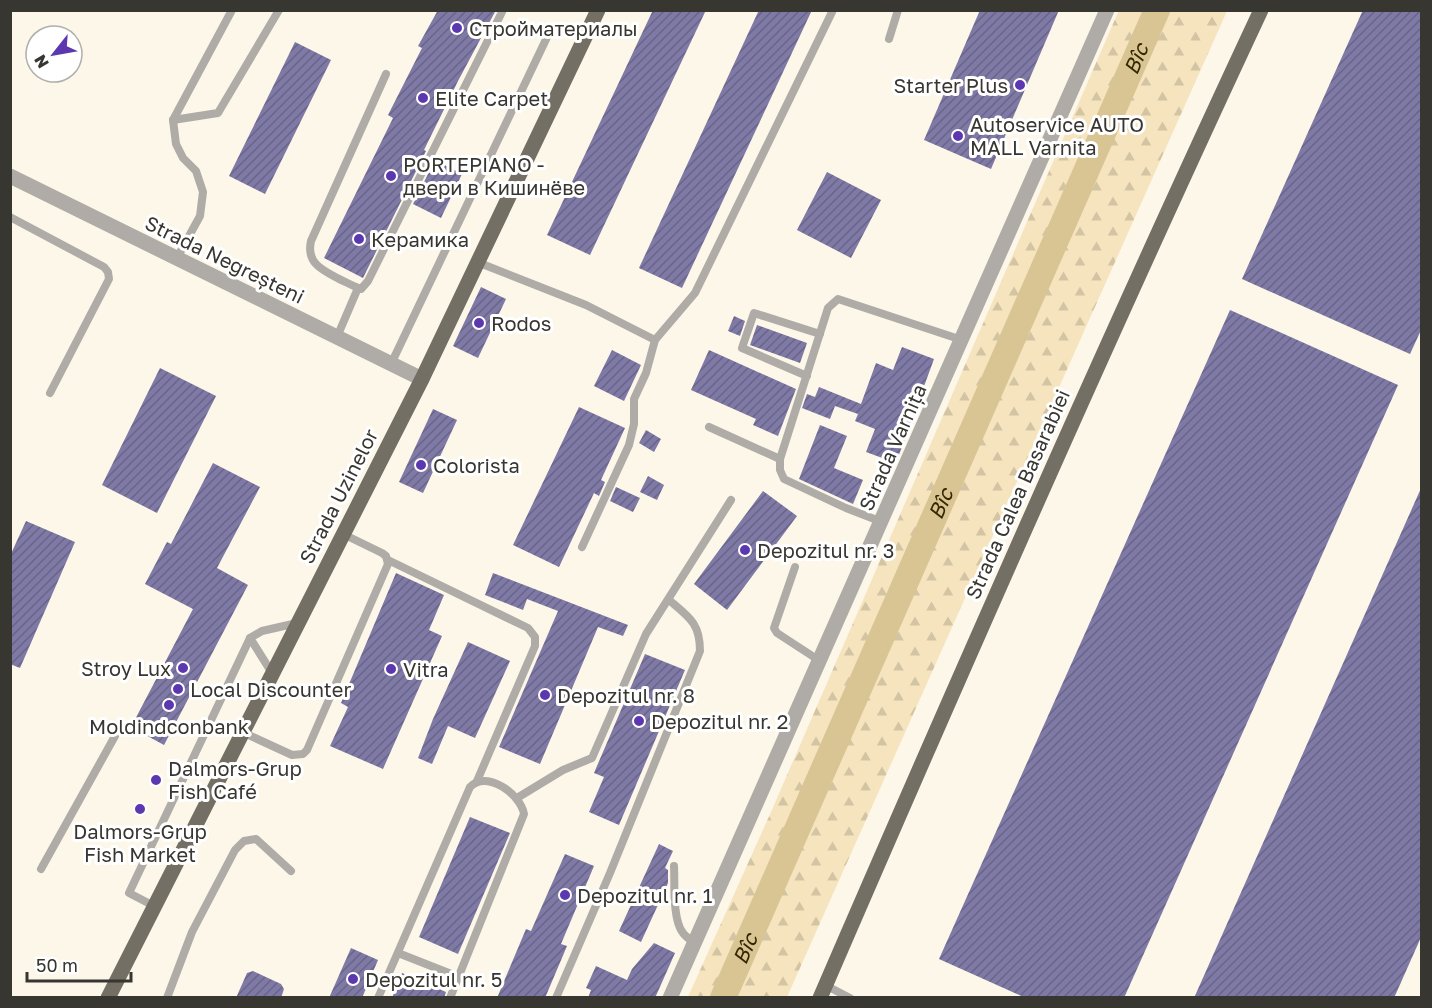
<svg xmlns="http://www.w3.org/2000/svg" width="1432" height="1008" viewBox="0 0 1432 1008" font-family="'Golos Text',sans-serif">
  <defs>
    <pattern id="forest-firs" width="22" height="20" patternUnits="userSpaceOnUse" patternTransform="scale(1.5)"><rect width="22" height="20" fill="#f5e4bd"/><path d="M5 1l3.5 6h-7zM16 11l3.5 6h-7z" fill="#d3c4a3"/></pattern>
    <pattern id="building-hatch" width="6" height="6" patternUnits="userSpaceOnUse" patternTransform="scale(1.5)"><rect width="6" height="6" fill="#7f79a6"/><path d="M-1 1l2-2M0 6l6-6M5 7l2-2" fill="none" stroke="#696488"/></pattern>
  </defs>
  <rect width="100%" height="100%" fill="#fdf7e9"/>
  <path fill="url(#forest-firs)" d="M1119,10L1227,11L787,997H688L771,812Z"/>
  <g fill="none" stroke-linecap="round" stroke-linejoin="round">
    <path stroke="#d9c594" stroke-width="26" id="s1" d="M723,998L1157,10"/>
  </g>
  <g fill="url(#building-hatch)">
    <path d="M438,10H496L458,81L424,150L426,151L363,278L324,258L393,118L388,115L422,48L418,46Z"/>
    <path d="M653,10H706L590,255L547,235Z"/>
    <path d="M759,10H812L682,288L639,268Z"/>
    <path d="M980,10H1059L991,169L924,140Z"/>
    <path d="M1363,10H1422V328L1410,354L1242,279Z"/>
    <path d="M295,42L331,60L265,194L229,176Z"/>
    <path d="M435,160L462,174L441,218L413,204Z"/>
    <path d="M827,172L881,200L851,258L797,230Z"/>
    <path d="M481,287L506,299L478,358L453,346Z"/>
    <path d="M1230,310L1398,385L1124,998H1026L939,959Z"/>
    <path d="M734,316L745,321L740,336L728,331Z"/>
    <path d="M757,325L807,343L800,363L750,345Z"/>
    <path d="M902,347L934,359L896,463L866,452L875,429L855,421L858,414L835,406L830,419L802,408L807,394L815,397L819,387L861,404L876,363L893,370Z"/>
    <path d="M612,350L641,365L624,401L594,386Z"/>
    <path d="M709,350L796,389L778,436L753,425L756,419L691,390Z"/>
    <path d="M160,368L216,396L157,513L102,485Z"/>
    <path d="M579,407L625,428L601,480L605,482L599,496L594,493L559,567L513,545Z"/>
    <path d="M433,409L457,420L423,493L399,482Z"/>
    <path d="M820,425L847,436L834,468L863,480L853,504L799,479Z"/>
    <path d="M646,430L661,439L654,452L639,443Z"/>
    <path d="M213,463L260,487L217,568L248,585L164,745L131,727L193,609L145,584L167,542L171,544Z"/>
    <path d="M648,476L664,485L657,500L640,492Z"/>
    <path d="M1422,486V935L1394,998H1194Z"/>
    <path d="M616,487L640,498L633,512L610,501Z"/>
    <path d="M763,491L797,516L727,610L694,584Z"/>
    <path d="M26,521L75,542L20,668L10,664V556Z"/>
    <path d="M396,573L444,595L429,630L442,636L383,769L330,746L348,707L341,703Z"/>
    <path d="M493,573L628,625L623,636L598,627L540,764L499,747L558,611L527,599L523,610L485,595Z"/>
    <path d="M468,642L510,661L475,738L448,726L432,764L418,758L433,719Z"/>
    <path d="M645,654L685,670L619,825L589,812L604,777L594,773Z"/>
    <path d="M470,817L510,833L458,954L419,937Z"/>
    <path d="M659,844L673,851L665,868L668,870V883L641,942L619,931Z"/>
    <path d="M565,854L594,866L561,944L567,946L545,998H497L526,929L531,931Z"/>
    <path d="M654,943L675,953L655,998H588L591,990L586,988L596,966L627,980L632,969Z"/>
    <path d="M351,948L378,960L362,998H329Z"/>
    <path d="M253,971L281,984L284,989L281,998H236L247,973Z"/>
    <path d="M402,973L446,992L444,998H392Z"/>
  </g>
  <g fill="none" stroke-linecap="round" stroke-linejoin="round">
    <g stroke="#afaca7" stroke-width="8">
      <path d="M889,39L898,10"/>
      <path d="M386,74L311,241C306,263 322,270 339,279C346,282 353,286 361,289L368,281L502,12"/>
      <path d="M173,120L218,113L279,10"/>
      <path d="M10,217L104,267L108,272L109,279L50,393"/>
      <path d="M177,258L200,216L203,192L196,171L183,158L176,144L173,120L232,10"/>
      <path d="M477,262L586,305L655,340L695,293L833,10"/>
      <path d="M337,337L358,288"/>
      <path d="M391,364L550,31"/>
      <path d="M807,376L742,348L754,313L820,334"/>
      <path d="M709,427L780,459"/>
      <path d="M882,522L846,508L784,479L780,470V459L828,308L838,299L962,340"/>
      <path d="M582,547L629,445L634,424V399L646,373L655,340"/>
      <path d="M388,560L528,628L535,637V646L477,781"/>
      <path d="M795,567L774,628L777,633L820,661"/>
      <path d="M250,638L272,673"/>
      <path d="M242,732L292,755L303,754L307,750L388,564L386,556L382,553L343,534"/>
      <path d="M517,798L563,770L592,758L646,634L731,500"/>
      <path d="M674,866C675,883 672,919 683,933C686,937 691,940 694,943"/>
      <path d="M41,869L115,736"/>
      <path d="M154,906L129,893L250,638L262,631L297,623"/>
      <path d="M398,953L459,977"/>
      <path d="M825,985L850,998"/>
      <path d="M167,998L192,932L235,850L244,841L256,839L291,871"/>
      <path d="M378,998L470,787C487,769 521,795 524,814L450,998"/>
      <path d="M556,998L610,873L700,651C700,623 689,617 669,600"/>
    </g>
    <path stroke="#afaca7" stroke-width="15" d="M10,176L422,379"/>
    <path stroke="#afaca7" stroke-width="15" d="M670,998L1107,10"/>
    <g stroke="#736f64" stroke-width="15">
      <path d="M108,998L422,379L598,10"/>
      <path d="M820,998C963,667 1108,337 1261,10"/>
    </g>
  </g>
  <g fill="#5b38b0" stroke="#fff" stroke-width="2">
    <circle cx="457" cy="28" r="6"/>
    <circle cx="1020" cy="85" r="6"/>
    <circle cx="423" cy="98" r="6"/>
    <circle cx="958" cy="136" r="6"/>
    <circle cx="391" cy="176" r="6"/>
    <circle cx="359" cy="239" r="6"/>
    <circle cx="479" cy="323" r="6"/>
    <circle cx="421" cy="465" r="6"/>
    <circle cx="745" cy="550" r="6"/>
    <circle cx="183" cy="668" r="6"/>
    <circle cx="391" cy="669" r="6"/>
    <circle cx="178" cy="689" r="6"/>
    <circle cx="545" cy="695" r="6"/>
    <circle cx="169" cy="705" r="6"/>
    <circle cx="639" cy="721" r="6"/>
    <circle cx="156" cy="780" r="6"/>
    <circle cx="140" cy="809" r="6"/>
    <circle cx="565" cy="895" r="6"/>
    <circle cx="353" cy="979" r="6"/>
  </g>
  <g text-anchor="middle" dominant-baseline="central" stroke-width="6" stroke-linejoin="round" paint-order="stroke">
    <g font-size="20" fill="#383631" stroke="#fff" text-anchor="start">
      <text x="469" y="28">Стройматериалы</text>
      <text x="1008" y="85" text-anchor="end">Starter Plus</text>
      <text x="435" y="98">Elite Carpet</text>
      <text x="970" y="124">Autoservice AUTO<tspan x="970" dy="23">MALL Varnita</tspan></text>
      <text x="403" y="164">PORTEPIANO -<tspan x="403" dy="23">двери в Кишинёве</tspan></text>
      <text x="371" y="239">Керамика</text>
      <text x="491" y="323">Rodos</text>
      <text x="433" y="465">Colorista</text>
      <text x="757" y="550">Depozitul nr. 3</text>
      <text x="171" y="668" text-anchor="end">Stroy Lux</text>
      <text x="403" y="669">Vitra</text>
      <text x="190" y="689">Local Discounter</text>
      <text x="557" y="695">Depozitul nr. 8</text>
      <text x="651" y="721">Depozitul nr. 2</text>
      <text x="169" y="726" text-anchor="middle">Moldindconbank</text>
      <text x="168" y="768">Dalmors-Grup<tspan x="168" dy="23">Fish Café</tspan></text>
      <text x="140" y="831" text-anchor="middle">Dalmors-Grup<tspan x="140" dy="23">Fish Market</tspan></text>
      <text x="577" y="895">Depozitul nr. 1</text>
      <text x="365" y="979">Depozitul nr. 5</text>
    </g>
    <g font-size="20" fill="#383631" stroke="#fff">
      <text transform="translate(225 259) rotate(26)">Strada Negreșteni</text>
      <text transform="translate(892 447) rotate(-66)">Strada Varnița</text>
      <text transform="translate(1017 494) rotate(-66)">Strada Calea Basarabiei</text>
      <text transform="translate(338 496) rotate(-63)">Strada Uzinelor</text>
    </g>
    <g font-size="21" font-style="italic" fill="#352700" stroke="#fff">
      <text stroke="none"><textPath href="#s1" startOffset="1026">Bîc</textPath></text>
      <text stroke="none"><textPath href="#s1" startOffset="540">Bîc</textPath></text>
      <text stroke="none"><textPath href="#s1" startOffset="54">Bîc</textPath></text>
    </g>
  </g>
  <rect width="1432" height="1008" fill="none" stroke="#383631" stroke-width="24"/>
  <g transform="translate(54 54) rotate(239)"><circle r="28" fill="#ffffff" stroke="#afafad" stroke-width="1.5"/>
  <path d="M0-4.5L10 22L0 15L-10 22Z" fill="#5b38b0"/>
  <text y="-9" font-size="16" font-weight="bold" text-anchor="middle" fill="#383631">N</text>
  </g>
  <path d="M27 972v9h104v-9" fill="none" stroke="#383631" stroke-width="3"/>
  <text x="36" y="972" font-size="18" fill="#383631" stroke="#ffffff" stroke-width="4.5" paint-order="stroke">50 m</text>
</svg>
